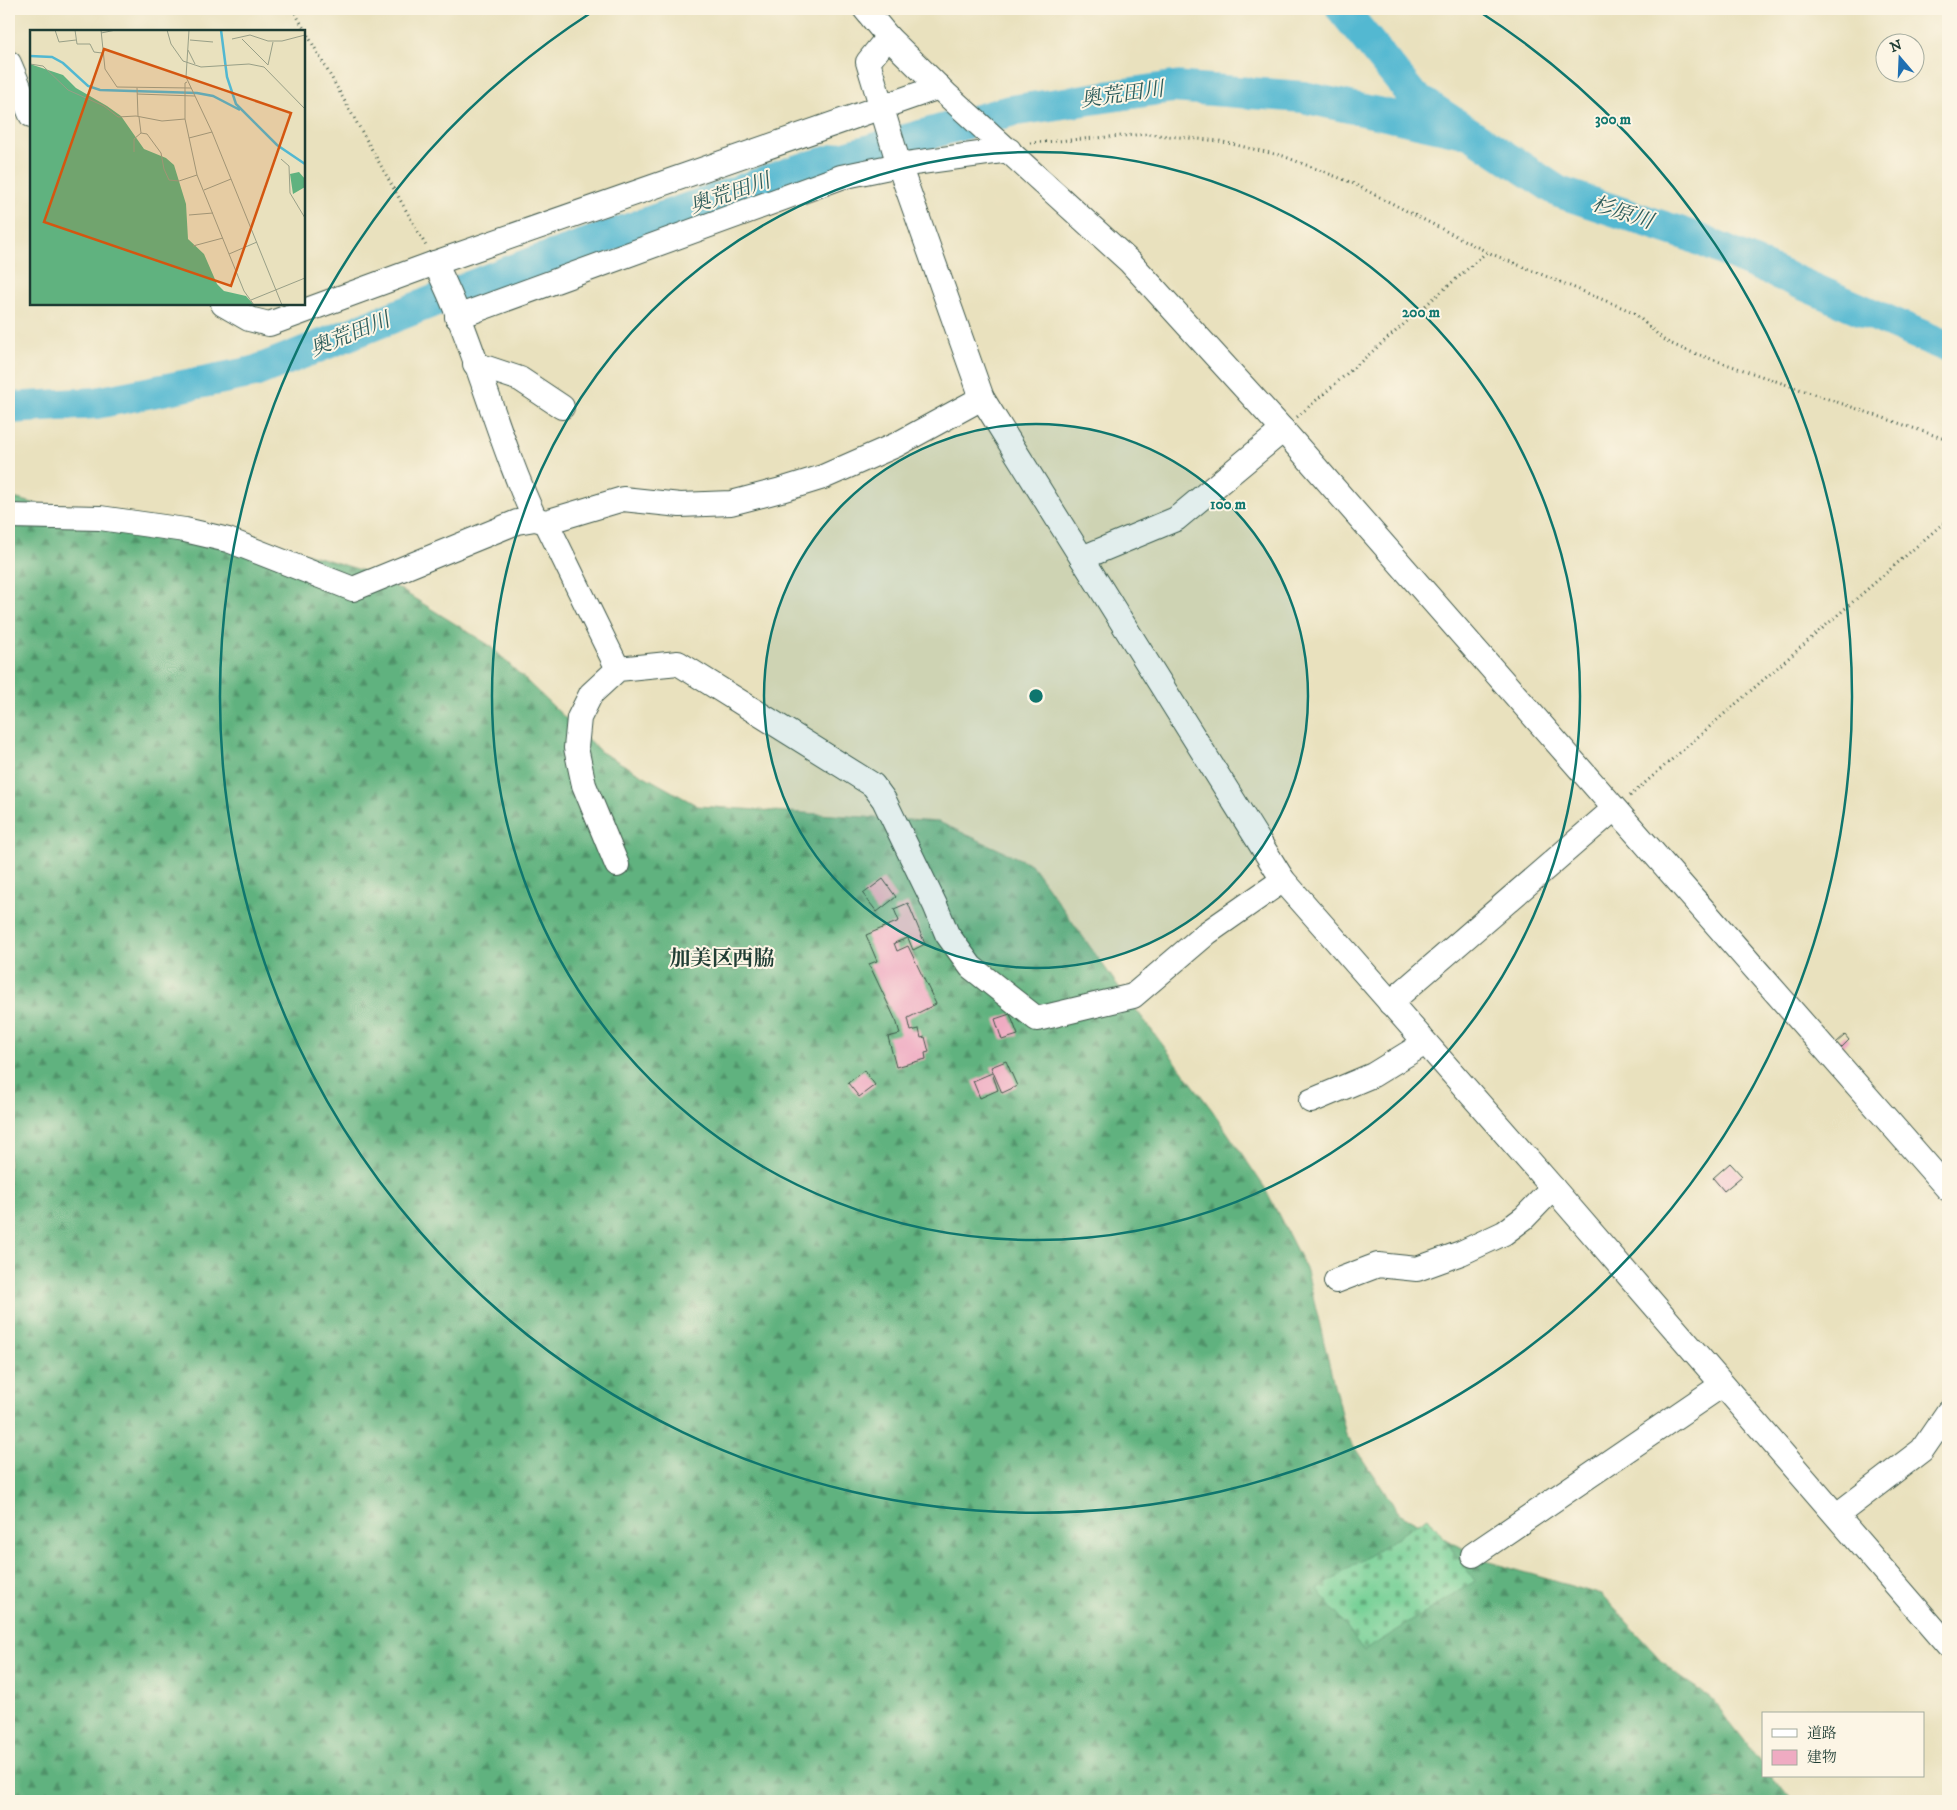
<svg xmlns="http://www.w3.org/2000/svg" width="1957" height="1810" viewBox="0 0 1957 1810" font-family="'IM FELL DW Pica','Noto Serif JP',serif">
  <defs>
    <pattern id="forest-firs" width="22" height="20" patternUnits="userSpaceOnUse" patternTransform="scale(1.25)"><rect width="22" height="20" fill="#60b27f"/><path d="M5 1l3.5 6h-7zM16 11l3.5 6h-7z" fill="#4f9269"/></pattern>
    <pattern id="cemetery-stones" width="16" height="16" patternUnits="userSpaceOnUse" patternTransform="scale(1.25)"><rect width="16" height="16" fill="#76d096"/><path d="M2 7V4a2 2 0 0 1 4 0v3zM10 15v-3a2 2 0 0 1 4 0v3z" fill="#60aa7b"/></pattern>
  </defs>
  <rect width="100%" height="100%" fill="#fcf5e5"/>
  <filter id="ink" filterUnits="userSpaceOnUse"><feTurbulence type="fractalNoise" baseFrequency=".02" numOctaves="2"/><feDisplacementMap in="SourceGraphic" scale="10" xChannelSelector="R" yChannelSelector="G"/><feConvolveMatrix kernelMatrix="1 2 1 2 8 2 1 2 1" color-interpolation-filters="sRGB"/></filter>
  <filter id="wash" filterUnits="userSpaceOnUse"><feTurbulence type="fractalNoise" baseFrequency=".0096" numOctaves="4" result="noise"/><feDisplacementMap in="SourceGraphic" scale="20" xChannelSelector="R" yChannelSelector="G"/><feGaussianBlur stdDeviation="1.12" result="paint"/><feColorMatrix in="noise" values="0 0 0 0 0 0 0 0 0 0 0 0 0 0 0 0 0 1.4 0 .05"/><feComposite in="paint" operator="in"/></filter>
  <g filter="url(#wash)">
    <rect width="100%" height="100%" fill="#e9e1be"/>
    <path fill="url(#forest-firs)" stroke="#40785a" d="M9,497L54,508L217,526L377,575L489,645L601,752L698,806L939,822L1031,864L1116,983L1212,1110L1265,1188L1307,1271L1346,1435L1399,1513L1486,1561L1602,1595L1673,1672L1711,1698L1763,1764V1776H1773L1792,1801H9Z"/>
    <path fill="url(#cemetery-stones)" stroke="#4a8665" d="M1428,1517L1475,1581L1364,1651L1318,1589Z"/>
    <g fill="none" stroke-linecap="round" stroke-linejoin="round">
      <g stroke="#52b8d1" stroke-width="32">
        <path d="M1342,9L1412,95L1559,192L1691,236L1948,347"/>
        <path d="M9,408L96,403L254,372L515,269L795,171L1010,111L1173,87L1303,97L1469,133"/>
      </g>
    </g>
    <g id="blocks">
      <g fill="#efabc2">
        <path d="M883,879L896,897L877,912L863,894Z"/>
        <path d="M908,903L925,944L913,950L908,938L894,943L897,951L908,946L936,1004L908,1018L911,1031L919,1029L921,1038L925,1037L929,1052L925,1053L926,1059L896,1067L888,1037L900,1034L897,1023L869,964L877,961L866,935L899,921L894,909Z"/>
        <path d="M1010,1014L1018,1035L1002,1040L995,1019Z"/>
        <path d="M1845,1035L1849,1040L1841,1048L1836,1043Z"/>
        <path d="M1006,1061L1017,1086L1002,1093L991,1067Z"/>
        <path d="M864,1070L875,1085L859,1097L848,1083Z"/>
        <path d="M992,1073L998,1090L980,1098L973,1081Z"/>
        <path d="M1730,1163L1742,1176L1724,1191L1713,1178Z"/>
      </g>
    </g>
  </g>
  <g filter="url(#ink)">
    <use href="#blocks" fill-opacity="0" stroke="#3d5649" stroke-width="1"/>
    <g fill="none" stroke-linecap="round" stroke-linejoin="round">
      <g stroke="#3d5649" stroke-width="26">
        <g id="minor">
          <path d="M865,9L888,37L946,94L1130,262L1283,430L1948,1189"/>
          <path d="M888,37L868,62L899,165L982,398L1283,880L1553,1188L1948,1645"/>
          <path d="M9,63L31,115"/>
          <path d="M435,263C476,345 496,436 535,519"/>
          <path d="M223,304L249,319L269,324L435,263L939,87"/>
          <path d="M457,317L841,177L899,165L1009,150"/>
          <path d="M475,364L520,379L562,407"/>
          <path d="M9,516L100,518L185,530L228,540L353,589L517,522L535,519L546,522L623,499L680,505L731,503L781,490L823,477L896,445L982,398"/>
          <path d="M546,522L618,669"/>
          <path d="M1082,558L1176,519L1283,430"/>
          <path d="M617,865L584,785L576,748L579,718L591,694L618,669L678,663L873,785L884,800L935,905L947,934L971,967L1037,1019L1133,996L1207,933L1283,880"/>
          <path d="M1390,1003L1614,809"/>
          <path d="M1311,1101L1373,1075L1425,1043"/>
          <path d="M1336,1281L1378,1265L1417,1269L1461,1253L1504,1233L1524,1218L1553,1188"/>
          <path d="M1837,1515L1922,1450L1948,1412"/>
          <path d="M1473,1555L1722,1385"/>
        </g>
      </g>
      <g stroke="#3d5649" stroke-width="3" stroke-dasharray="1 4" stroke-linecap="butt">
        <path d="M293,9L426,246"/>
        <path d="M1030,143L1148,134L1219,141L1283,156L1350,182L1487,252L1633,312L1665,341L1688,351L1948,440"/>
        <path d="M1297,417L1487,252"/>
        <path d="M1630,796L1948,519"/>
      </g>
      <use href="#minor" stroke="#fff" stroke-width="24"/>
    </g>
  </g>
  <circle cx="1036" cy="696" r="272" fill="#0f766e" fill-opacity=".12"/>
  <g fill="none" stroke="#0f766e" stroke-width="2.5">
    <circle cx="1036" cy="696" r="272"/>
    <circle cx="1036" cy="696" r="544"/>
    <path d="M1480 12A816 816 0 1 1 592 12"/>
  </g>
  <g text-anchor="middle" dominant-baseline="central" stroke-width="4" stroke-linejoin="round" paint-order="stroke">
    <g font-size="21" font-style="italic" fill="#2c5c5b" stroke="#fcf5e5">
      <text transform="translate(1122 95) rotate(-8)">奥荒田川</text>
      <text transform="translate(730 194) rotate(-19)">奥荒田川</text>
      <text transform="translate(1622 213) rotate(18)">杉原川</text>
      <text transform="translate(350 335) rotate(-22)">奥荒田川</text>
    </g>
    <g font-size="21" font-weight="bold" fill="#1f3d34" stroke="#fcf5e5">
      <text x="722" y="959">加美区西脇</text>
    </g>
  </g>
  <g transform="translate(30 30)">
    <rect width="275" height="275" fill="#e9e1be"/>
    <path d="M0,34L33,45L46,58L77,76L91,86L114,119L136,128L144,135L156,174L158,209L174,224L187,254L194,261L216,266L224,275H0ZM269,142L275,149V157L263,164L260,144Z" fill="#60b27f"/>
    <path fill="none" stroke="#52b8d1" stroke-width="2.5" d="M191,0L197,47L206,74L247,115L275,134M0,26L22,27L33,33L58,56L70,60L167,63L183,66L210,80"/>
    <path fill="none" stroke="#989f87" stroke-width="1" d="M25,0L29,12L46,10M45,0L47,14H60L64,22L72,23M71,0L75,39L87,57L161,58M137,0L141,14L153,31L171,37L219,34L234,37L275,79M159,0L156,47L182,102L252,275M71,3L86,0M202,9L220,5L238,11H252L275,5M212,9L238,35M160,10L183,12M158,20L165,34M0,34L13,36L38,60L74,76L88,87L106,86L132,91L155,89M238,35L243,12M157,52L155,53V89L167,145L214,261L224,275M107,58L108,86M107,64L165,66M109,87L111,103M111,103L117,104L131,123L134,139L139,150L149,151L167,145M159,108L182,102M104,122V109L111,103M251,129L259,136L260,163L275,188M174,160L201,149M159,185L183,183M163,216L193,208M199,224L227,212M221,270L275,248"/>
    <path fill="#d45610" fill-opacity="0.15" stroke="#d45610" stroke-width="2.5" d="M74,19L261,83L201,256L14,192Z"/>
    <rect width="275" height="275" fill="none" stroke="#1f3d34" stroke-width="2.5"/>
  </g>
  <circle cx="1036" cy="696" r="8" fill="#0f766e" stroke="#fcf5e5" stroke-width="2.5"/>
  <g font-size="15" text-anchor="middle" font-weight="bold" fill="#0f766e" stroke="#fcf5e5" stroke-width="4" stroke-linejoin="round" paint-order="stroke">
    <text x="1613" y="124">300 m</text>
    <text x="1421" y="317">200 m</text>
    <text x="1228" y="509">100 m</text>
  </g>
  <rect width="1957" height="1810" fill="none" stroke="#fcf5e5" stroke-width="30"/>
  <rect x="1762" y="1712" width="162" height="65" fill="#fcf5e5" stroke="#a4ab9e"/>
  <rect x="1772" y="1729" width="25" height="8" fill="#ffffff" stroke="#a4ab9e"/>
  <text x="1807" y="1738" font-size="15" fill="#1f3d34">道路</text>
  <rect x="1772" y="1750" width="25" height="15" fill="#efabc2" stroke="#a4ab9e"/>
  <text x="1807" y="1762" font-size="15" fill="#1f3d34">建物</text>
  <g transform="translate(1900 58) rotate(341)"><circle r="24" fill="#fcf5e5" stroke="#a4ab9e"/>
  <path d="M0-4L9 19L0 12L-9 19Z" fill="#1f6fb2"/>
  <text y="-8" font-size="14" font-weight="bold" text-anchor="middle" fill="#1f3d34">N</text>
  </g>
</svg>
